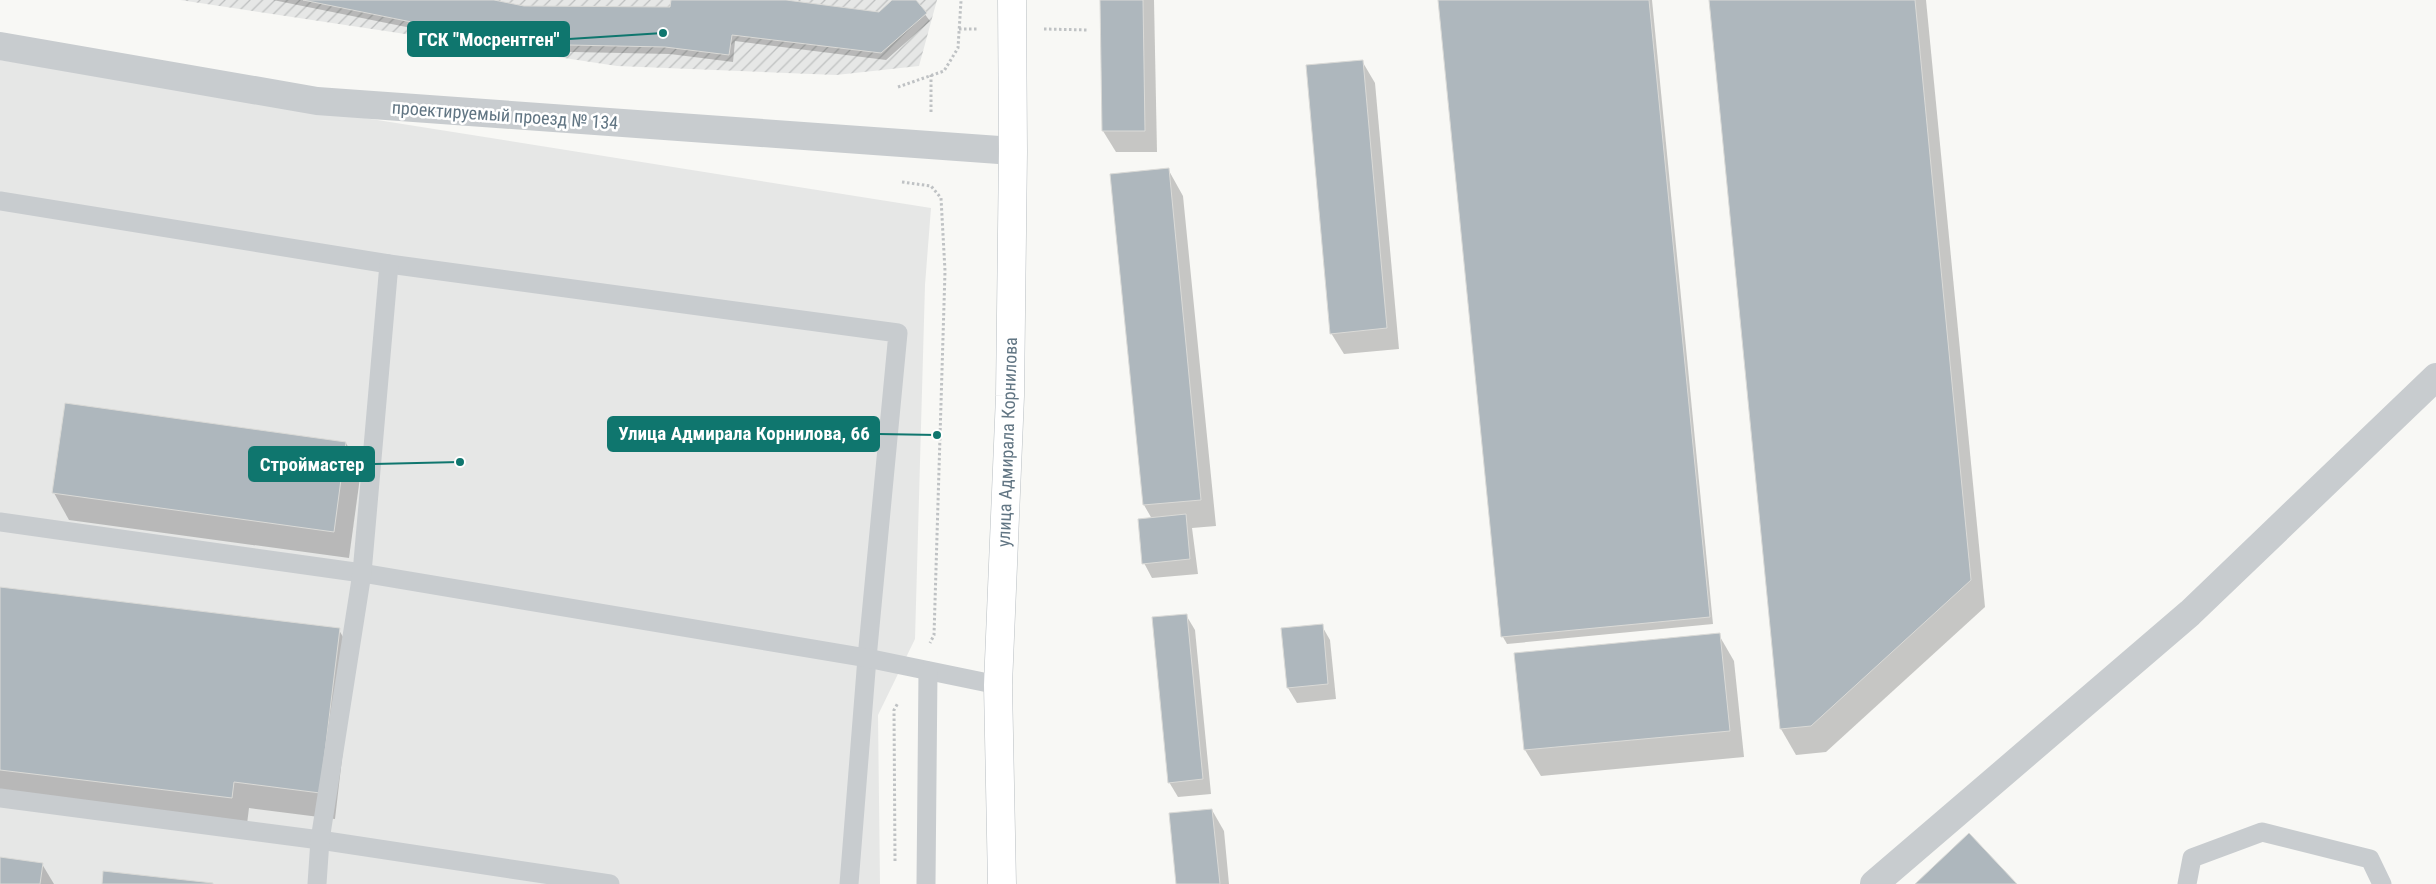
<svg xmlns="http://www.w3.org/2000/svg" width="2436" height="884" viewBox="0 0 2436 884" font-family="'Roboto Condensed',sans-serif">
  <defs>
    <pattern id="industrial-furrows" width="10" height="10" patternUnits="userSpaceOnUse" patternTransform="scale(1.25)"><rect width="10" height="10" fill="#e6e7e6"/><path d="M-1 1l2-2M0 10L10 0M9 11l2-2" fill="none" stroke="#bec0c0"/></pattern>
  </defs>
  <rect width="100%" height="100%" fill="#f8f8f5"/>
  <path fill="#e6e7e6" d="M0,60L931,208L925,285L915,639L878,715L880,884H0Z"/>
  <path fill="url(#industrial-furrows)" d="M180,0H937L919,66L836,75L617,66Z"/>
  <g fill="#0003">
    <path d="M273,0H488L524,7L671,8L672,0H776L879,13L894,0H914L930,21L886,60L735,41L733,62L670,54L525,51Z"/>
    <path d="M1101,0H1154L1157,152H1116L1103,131Z"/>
    <path d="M1440,0H1652L1713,624L1507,644L1503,637Z"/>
    <path d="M1711,0H1926L1985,607L1826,752L1796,755L1781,729Z"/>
    <path d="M1362,61L1375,83L1399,349L1344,354L1331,333Z"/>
    <path d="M1168,169L1183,196L1216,526L1192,528L1198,574L1152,578L1144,563L1152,519L1144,505Z"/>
    <path d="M346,443L361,470L349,558L69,520L54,493Z"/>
    <path d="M0,588L339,630L354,656L335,819L249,808L247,824L0,794Z"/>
    <path d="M1186,615L1195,630L1211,794L1178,797L1169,782Z"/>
    <path d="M1322,626L1330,640L1336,699L1297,703L1288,688Z"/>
    <path d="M1719,635L1734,661L1744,757L1541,776L1525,750L1516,654Z"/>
    <path d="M1212,810L1224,831L1229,884H1178Z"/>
    <path d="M0,858L42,864L54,884H0Z"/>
  </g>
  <g fill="#aeb7bd" stroke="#dadad7">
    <path d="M303,0H494L524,6L670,7L671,0H786L879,12L892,0H916L927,13L881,53L732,35L729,55L665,47L520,44Z"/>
    <path d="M1100,0H1143L1145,131H1102Z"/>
    <path d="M1438,0H1649L1710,617L1501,637Z"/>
    <path d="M1709,0H1915L1971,580L1811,726L1780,729Z"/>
    <path d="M1363,60L1387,328L1330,334L1306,65Z"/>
    <path d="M1169,168L1201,500L1143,505L1110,174Z"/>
    <path d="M65,403L346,442L334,532L52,493Z"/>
    <path d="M1186,514L1190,559L1142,564L1138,519Z"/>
    <path d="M0,587L340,628L320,793L234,782L232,798L0,770Z"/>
    <path d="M1187,614L1203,779L1168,783L1152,617Z"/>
    <path d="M1323,624L1328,684L1287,688L1281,628Z"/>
    <path d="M1720,633L1730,731L1524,750L1514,653Z"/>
    <path d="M1212,809L1220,884H1176L1169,813Z"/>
    <path d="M1969,833L2017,884H1915Z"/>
    <path d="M0,857L43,863L40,884H0Z"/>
    <path d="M103,871L213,883V884H102Z"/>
  </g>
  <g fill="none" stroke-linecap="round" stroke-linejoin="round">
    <g stroke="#b8bec2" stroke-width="29">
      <path id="secondary" d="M1002,884L998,685L1010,396L1013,151L1012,0"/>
    </g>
    <g stroke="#bfc2c4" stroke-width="3" stroke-dasharray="2.5 2.5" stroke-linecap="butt">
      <path d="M959,29H978"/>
      <path d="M1044,29L1089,30"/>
      <path d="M898,87L944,71L958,48L961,1"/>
      <path d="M931,112V75"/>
      <path d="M902,182L931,186L941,198L945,271L934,635L930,643"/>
      <path d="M895,861L894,710L898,703"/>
    </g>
    <g stroke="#c8cccf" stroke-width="19">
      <path d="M0,201L389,264L898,333L867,658L849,884"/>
      <path d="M0,522L362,573L867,658L998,685"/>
      <path d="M0,798L320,840L610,884"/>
      <path d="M317,884L320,840L362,573L389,264"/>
      <path d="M926,884L928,671"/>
      <path d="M2187,884L2192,858L2262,832L2370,859L2382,884"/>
    </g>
    <path stroke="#c8cccf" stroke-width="28" d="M1874,884L2190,613L2436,377"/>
    <path stroke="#c8cccf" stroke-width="28" d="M0,46L317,101L1013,151"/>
    <use href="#secondary" stroke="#fff" stroke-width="28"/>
  </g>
  <g text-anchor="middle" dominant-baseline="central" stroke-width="5" stroke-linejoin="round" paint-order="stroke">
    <g font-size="18" fill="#617583" stroke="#fff">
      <text transform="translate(505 115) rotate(4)">проектируемый проезд № 134</text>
      <text transform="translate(1007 442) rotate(-88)">улица Адмирала Корнилова</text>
    </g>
  </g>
  <path fill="none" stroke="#0f766e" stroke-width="2" d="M663 33L569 39M937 435L879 434M460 462L374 464"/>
  <g fill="#0f766e" stroke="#fff" stroke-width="2">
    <circle cx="663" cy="33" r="5"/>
    <circle cx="937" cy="435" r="5"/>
    <circle cx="460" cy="462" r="5"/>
  </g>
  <g fill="#0f766e" stroke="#0f766e" stroke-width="2">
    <rect x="408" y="22" width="161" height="34" rx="5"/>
    <rect x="608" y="417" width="271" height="34" rx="5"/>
    <rect x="249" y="447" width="125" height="34" rx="5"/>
  </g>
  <g font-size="19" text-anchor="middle" font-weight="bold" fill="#fff">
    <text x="489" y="46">ГСК "Мосрентген"</text>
    <text x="744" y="440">Улица Адмирала Корнилова, 66</text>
    <text x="312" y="471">Строймастер</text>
  </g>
</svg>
